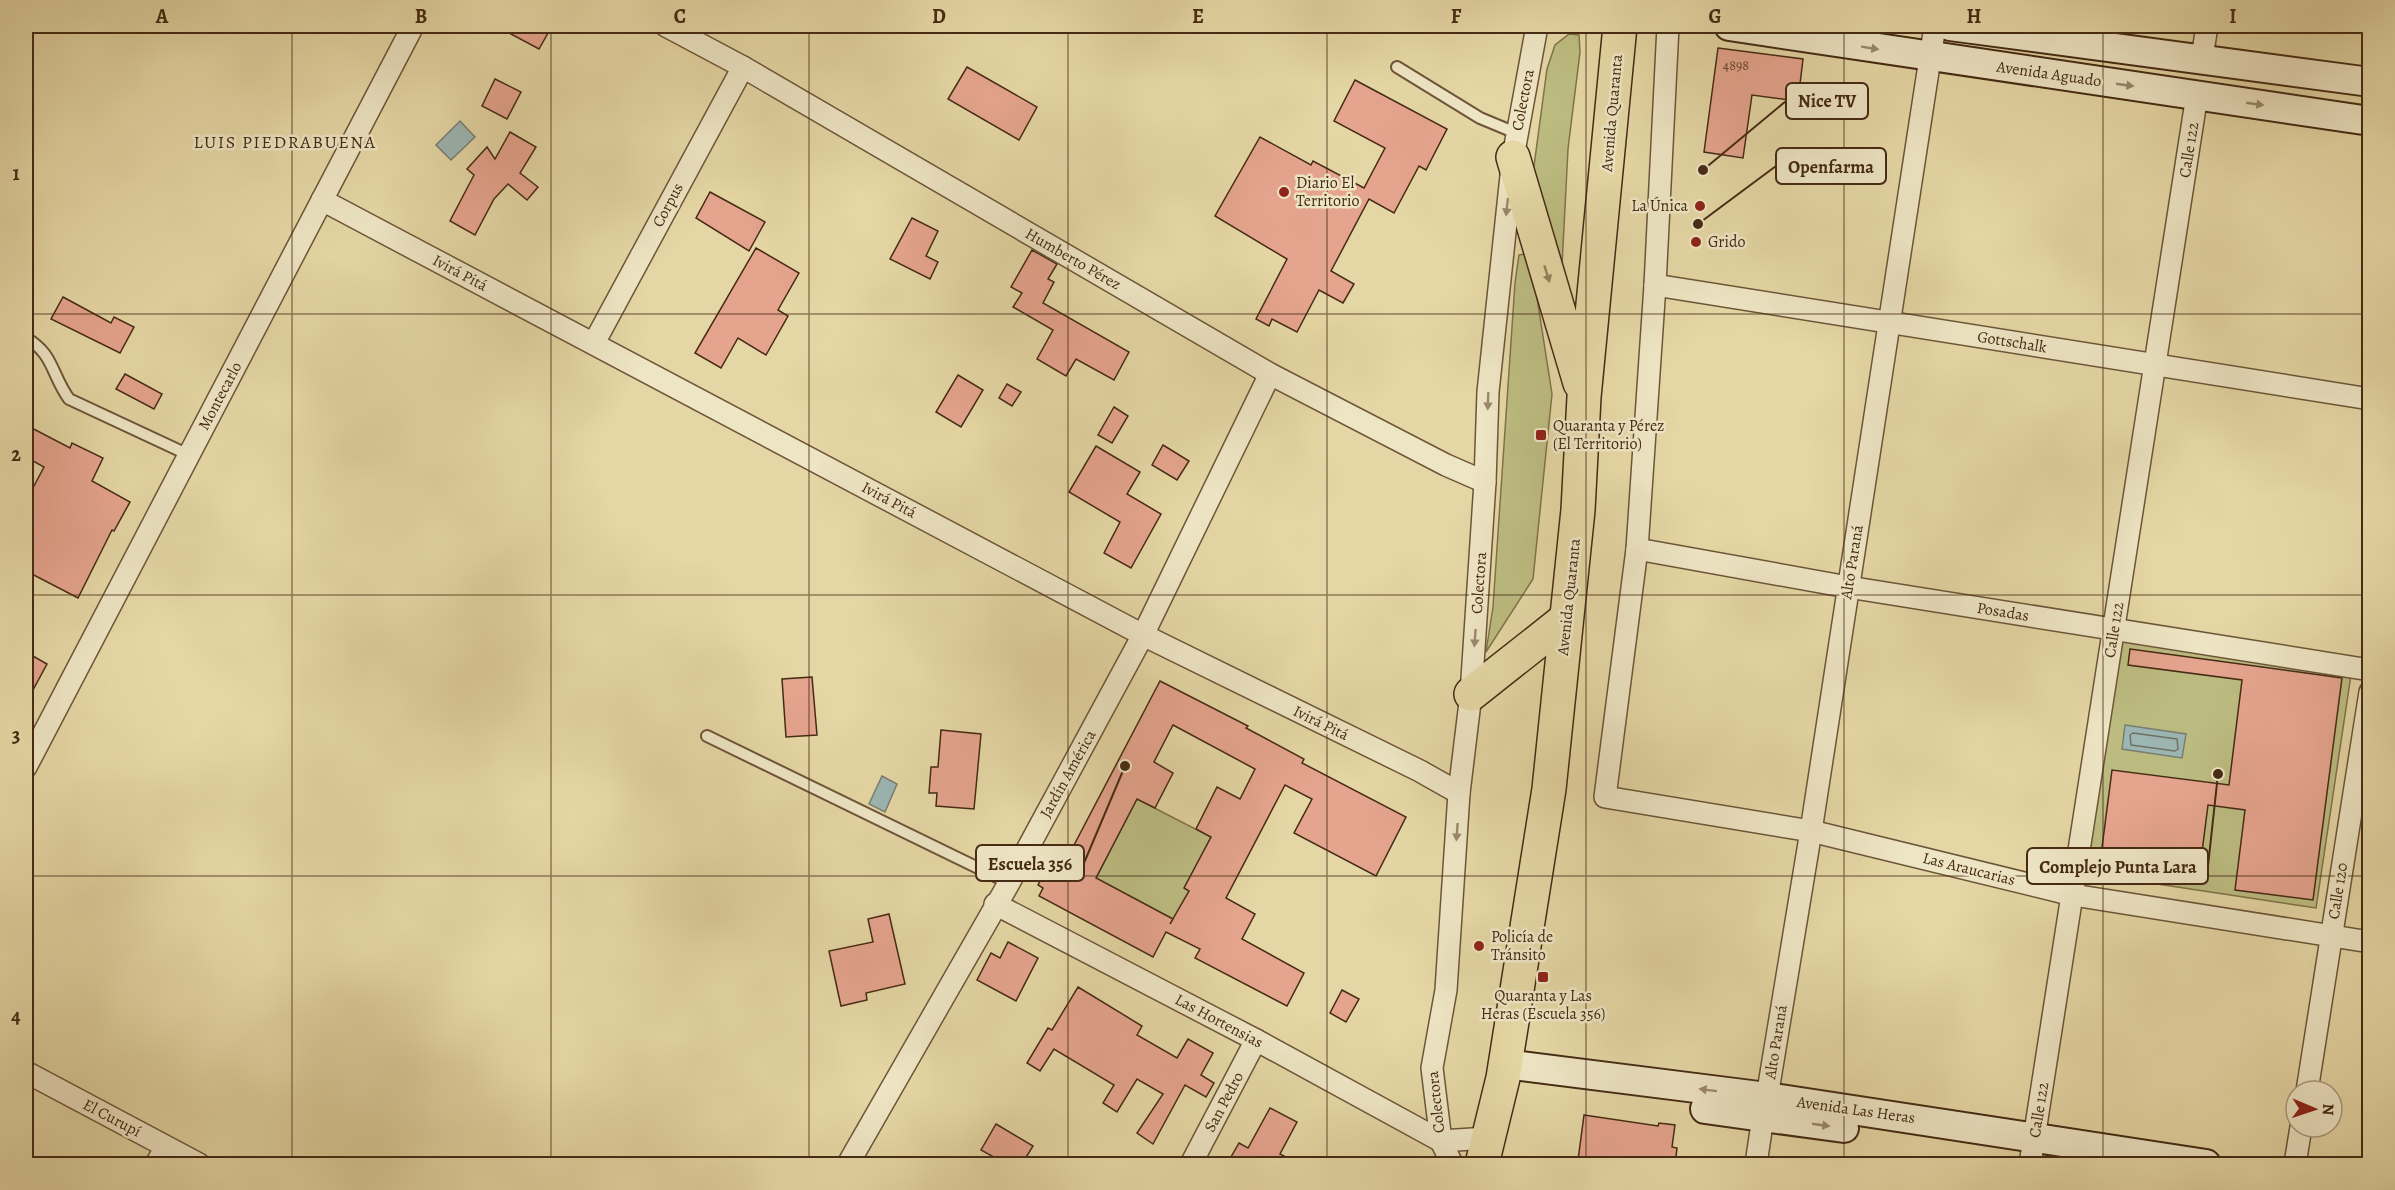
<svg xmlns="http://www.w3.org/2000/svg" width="2395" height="1190" viewBox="0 0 2395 1190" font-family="Alegreya,serif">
  <rect width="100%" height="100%" fill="#e5d7a5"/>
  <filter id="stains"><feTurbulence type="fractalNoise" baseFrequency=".00333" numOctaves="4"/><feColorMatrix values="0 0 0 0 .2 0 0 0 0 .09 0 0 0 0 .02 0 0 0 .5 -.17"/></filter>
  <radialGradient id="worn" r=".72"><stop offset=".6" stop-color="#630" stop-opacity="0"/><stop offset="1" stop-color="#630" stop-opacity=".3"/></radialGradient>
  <g fill="#bcbc81" stroke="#80734a" stroke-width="1.5">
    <path d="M1569,34L1579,35L1580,52L1568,149L1561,285L1532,181L1547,69L1555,45Z"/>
    <path d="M1530,253L1552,394L1533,579L1486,652L1493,607L1515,283L1519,255Z"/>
    <path d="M2120,640L2351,675L2316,908L2085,873Z"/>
    <path d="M1137,799L1211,837L1185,888L1189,891L1173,919L1096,878Z"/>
  </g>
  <g fill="#9cb6b3" stroke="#797e73" stroke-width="1.5">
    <path d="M460,121L475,137L451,160L436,145Z"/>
    <path d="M2125,725L2186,734L2182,758L2122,749Z"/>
    <path d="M882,776L897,784L885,812L869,804Z"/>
  </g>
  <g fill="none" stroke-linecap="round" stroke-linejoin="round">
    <path stroke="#707064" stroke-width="1.5" d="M2133,733L2177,739L2178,749L2175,751L2131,745L2130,735Z"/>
  </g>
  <g fill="#e5a48e" stroke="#452a14" stroke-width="1.5" fill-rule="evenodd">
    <path d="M496,26H552L539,49Z"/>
    <path d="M1718,48L1803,59L1798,101L1752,95L1743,158L1704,152Z"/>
    <path d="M967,67L1037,107L1019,140L948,99Z"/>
    <path d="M495,79L521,92L507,119L482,106Z"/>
    <path d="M1355,80L1447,129L1426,170L1419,166L1394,213L1369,199L1331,271L1354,284L1343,303L1319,290L1297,332L1272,319L1269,326L1256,319L1287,259L1215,216L1260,137L1311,165L1313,161L1364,188L1385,148L1334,121Z"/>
    <path d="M510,132L536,147L520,173L538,187L527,200L508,184L494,199L475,235L450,221L474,175L467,169L487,147L495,159Z"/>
    <path d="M710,192L765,222L749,251L696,218Z"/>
    <path d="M912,218L938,231L926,256L938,262L930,279L890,259Z"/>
    <path d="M756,248L799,273L778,310L788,316L766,355L738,338L721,368L695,353Z"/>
    <path d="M1032,250L1057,264L1048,279L1054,282L1043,303L1129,352L1114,380L1076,359L1066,376L1037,359L1053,330L1013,307L1022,293L1011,287Z"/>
    <path d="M63,297L111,323L114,317L134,327L120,353L51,319Z"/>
    <path d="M125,374L162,394L154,409L116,389Z"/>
    <path d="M958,375L983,390L961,427L936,412Z"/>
    <path d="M1007,384L1021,392L1012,406L999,398Z"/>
    <path d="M1114,407L1128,416L1112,443L1098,435Z"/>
    <path d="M26,425L70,448L72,443L103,458L92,481L130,502L114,531L112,530L78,598L26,571V501L44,467L26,457Z"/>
    <path d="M1163,445L1189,461L1177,480L1152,465Z"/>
    <path d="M1096,446L1140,472L1127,494L1161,514L1131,568L1104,553L1120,522L1069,492Z"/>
    <path d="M2130,649L2342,678L2313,900L2235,890L2245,810L2208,805L2199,876L2100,863L2112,770L2229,785L2242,680L2128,665Z"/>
    <path d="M26,652L47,664L26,703Z"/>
    <path d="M812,677L817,735L786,737L782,679Z"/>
    <path d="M1160,681L1248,726L1246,728L1304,759L1302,763L1406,817L1376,876L1294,833L1312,799L1285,785L1226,898L1255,914L1242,939L1304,973L1287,1006L1195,958L1200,949L1166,932L1153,957L1039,896L1043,888L1038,885L1051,859L1063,866ZM1173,725L1255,769L1240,799L1217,787L1196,829L1211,837L1184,888L1189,891L1170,924L1173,919L1096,878L1137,799L1155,808L1173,773L1154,762Z"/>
    <path d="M941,730L981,734L974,809L936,806L937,793H929L931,767H938Z"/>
    <path d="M889,914L905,984L866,993L867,1000L841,1006L829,951L873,942L868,919Z"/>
    <path d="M1008,942L1038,958L1016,1001L977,980L991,953L1000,958Z"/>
    <path d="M1078,987L1142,1026L1137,1035L1177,1058L1188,1039L1213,1053L1201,1075L1214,1083L1206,1097L1185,1085L1153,1144L1137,1133L1163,1094L1137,1079L1117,1112L1103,1103L1114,1085L1054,1049L1040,1071L1027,1063L1048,1028L1052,1030Z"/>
    <path d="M1342,990L1359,999L1346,1022L1330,1013Z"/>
    <path d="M1270,1108L1297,1122L1280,1154L1299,1164H1227L1239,1143L1248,1148Z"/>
    <path d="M1584,1115L1658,1126L1659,1123L1675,1125L1672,1147L1677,1148L1675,1164H1606L1578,1160Z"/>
    <path d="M996,1124L1033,1146L1022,1164H1006L981,1150Z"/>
  </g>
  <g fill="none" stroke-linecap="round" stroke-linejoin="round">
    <g stroke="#6d5538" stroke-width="14">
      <g id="lane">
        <path d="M1397,67L1480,118L1516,133"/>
        <path d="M26,338C54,354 51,374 69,399L189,455"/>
        <path d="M707,736L1009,883"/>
      </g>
    </g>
    <g stroke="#6d5538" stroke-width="24">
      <g id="street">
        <path d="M666,26L743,67L1270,374L1446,465L1485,482"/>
        <path d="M1668,26L1655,285L1637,549L1605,797L1811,831L2073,895L2370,942"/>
        <path d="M2202,58L2207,26"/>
        <path d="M322,200L1143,635L1420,771L1459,793"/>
        <path d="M1655,285L2370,399"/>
        <path d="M594,343L743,67"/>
        <path d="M1637,549L1848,587L2370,670"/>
        <path d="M26,767L413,26"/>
        <path d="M995,904L1256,1040L1441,1141L1488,1138"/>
        <path d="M26,1072L199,1164"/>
        <path d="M2307,1091L2370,692"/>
        <path d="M1767,1097L1811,831L1935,26"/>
        <path d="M156,1164L166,1147"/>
        <path d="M848,1164L1009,883L1143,635L1270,374"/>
        <path d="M1191,1164L1256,1040"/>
        <path d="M1452,1164L1441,1141L1432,1068L1446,990L1459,793L1471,694L1485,482L1488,392L1513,157L1537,26"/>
        <path d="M1756,1164L1763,1117"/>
        <path d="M2030,1164L2197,95"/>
        <path d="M2295,1164L2301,1127"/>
      </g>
    </g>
    <g stroke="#452a14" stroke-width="32">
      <g id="secondary">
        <path d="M1729,26L2370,121"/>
        <path d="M1950,26L2370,82"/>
        <path d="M1506,1064L1767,1097L2206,1164"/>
        <path d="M1705,1109L1844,1128"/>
      </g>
    </g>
    <g stroke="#452a14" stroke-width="36">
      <g id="highway">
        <path d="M1513,157L1580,383"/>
        <path d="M1471,694L1566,619"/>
        <path d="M1482,1164L1503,1078L1549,789L1578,510L1584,397L1620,26"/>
      </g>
    </g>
    <use href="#lane" stroke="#eee5c4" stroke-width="10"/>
    <use href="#street" stroke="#eee5c4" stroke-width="21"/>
    <use href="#secondary" stroke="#eee5c4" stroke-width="28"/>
    <use href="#highway" stroke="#e5d7a5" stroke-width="33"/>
  </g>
  <defs><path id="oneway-solid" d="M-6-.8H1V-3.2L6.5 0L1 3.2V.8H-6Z" transform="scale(1.5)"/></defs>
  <g fill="#9a886c">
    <use href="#oneway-solid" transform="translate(1870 48) rotate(9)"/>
    <use href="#oneway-solid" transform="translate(2125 85) rotate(8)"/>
    <use href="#oneway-solid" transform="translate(2255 104) rotate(8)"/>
    <use href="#oneway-solid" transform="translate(1507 207) rotate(96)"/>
    <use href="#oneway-solid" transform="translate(1488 401) rotate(92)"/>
    <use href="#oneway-solid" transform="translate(1475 638) rotate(94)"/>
    <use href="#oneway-solid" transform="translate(1457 832) rotate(94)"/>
    <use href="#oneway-solid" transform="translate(1708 1090) rotate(-173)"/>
    <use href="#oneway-solid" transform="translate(1821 1125) rotate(8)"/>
  </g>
  <use fill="#95805c" href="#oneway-solid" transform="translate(1547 274) rotate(73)"/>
  <path fill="none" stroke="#452a14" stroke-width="1.5" stroke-opacity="0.55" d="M292,26V1164M551,26V1164M809,26V1164M1068,26V1164M1327,26V1164M1586,26V1164M1844,26V1164M2103,26V1164M26,314H2370M26,595H2370M26,876H2370"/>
  <g fill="#8f2418" stroke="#eee5c4" stroke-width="2">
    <circle cx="1284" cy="192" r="6"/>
    <circle cx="1700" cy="206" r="6"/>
    <circle cx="1696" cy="242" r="6"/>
    <rect x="1535" y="429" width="12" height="12" rx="3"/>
    <circle cx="1479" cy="946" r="6"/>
    <rect x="1537" y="971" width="12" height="12" rx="3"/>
  </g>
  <g text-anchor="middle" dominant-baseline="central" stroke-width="5" stroke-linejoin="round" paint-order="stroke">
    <g font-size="14" fill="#6d4832">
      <text x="1736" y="65">4898</text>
    </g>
    <g font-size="16" fill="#452a14" stroke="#eee5c4">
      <text transform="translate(2049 74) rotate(8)">Avenida Aguado</text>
      <text transform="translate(1523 100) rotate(-79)">Colectora</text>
      <text transform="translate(1612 113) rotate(-85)">Avenida Quaranta</text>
      <text transform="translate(2189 150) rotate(-81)">Calle 122</text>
      <text transform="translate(668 205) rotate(-62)">Corpus</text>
      <text transform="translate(1073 259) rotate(30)">Humberto Pérez</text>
      <text transform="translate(460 273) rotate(28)">Ivirá Pitá</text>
      <text transform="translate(2012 342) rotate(9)">Gottschalk</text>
      <text transform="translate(220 396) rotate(-62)">Montecarlo</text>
      <text transform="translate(889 500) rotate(28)">Ivirá Pitá</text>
      <text transform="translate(1852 562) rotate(-81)">Alto Paraná</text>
      <text transform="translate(1479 583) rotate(-86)">Colectora</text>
      <text transform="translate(1569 597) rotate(-84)">Avenida Quaranta</text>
      <text transform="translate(2003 612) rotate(9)">Posadas</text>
      <text transform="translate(2114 630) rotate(-81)">Calle 122</text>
      <text transform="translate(1321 723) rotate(26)">Ivirá Pitá</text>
      <text transform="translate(1068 774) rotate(-61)">Jardín América</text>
      <text transform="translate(1969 869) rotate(14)">Las Araucarias</text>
      <text transform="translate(2338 891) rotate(-81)">Calle 120</text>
      <text transform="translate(1219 1021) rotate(28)">Las Hortensias</text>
      <text transform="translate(1776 1042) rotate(-81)">Alto Paraná</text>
      <text transform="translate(1224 1102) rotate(-62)">San Pedro</text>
      <text transform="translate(1436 1102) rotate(-96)">Colectora</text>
      <text transform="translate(1856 1110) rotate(8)">Avenida Las Heras</text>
      <text transform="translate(2039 1110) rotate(-81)">Calle 122</text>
      <text transform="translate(112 1118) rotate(28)">El Curupí</text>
    </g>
    <g font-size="16" fill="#452a14" stroke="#eee5c4" text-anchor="start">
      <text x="1296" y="183">Diario El<tspan x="1296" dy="18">Territorio</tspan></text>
      <text x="1688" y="206" text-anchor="end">La Única</text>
      <text x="1708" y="242">Grido</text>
      <text x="1553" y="426">Quaranta y Pérez<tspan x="1553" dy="18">(El Territorio)</tspan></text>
      <text x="1491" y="937">Policía de<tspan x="1491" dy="18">Tránsito</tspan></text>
      <text x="1543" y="996" text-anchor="middle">Quaranta y Las<tspan x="1543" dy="18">Heras (Escuela 356)</tspan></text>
    </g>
    <g font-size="18" letter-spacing="1.5" fill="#452a14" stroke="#eee5c4">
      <text x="285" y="142">LUIS PIEDRABUENA</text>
    </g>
  </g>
  <path fill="none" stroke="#452a14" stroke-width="2" d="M1703 170L1786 101M1698 224L1776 166M1125 766L1084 863M2218 774L2208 866"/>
  <g fill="#452a14" stroke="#eee5c4" stroke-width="2">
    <circle cx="1703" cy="170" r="6"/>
    <circle cx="1698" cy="224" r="6"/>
    <circle cx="1125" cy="766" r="6"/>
    <circle cx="2218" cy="774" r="6"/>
  </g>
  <g fill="#eee5c4" stroke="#452a14" stroke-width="2">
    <rect x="1786" y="83" width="82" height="36" rx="6"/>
    <rect x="1776" y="148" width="110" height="36" rx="6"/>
    <rect x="976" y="845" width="108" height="36" rx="6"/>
    <rect x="2027" y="848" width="181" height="36" rx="6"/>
  </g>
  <g font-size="18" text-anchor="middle" font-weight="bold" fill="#452a14">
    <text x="1827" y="107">Nice TV</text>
    <text x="1831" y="173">Openfarma</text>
    <text x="1030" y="870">Escuela 356</text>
    <text x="2118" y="873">Complejo Punta Lara</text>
  </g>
  <rect width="2395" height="1190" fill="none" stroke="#e5d7a5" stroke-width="66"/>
  <g transform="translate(2314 1109) rotate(92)"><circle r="28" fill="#eee5c4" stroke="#aa9a7e" stroke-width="1.5"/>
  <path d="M0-4.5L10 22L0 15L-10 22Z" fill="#8f2418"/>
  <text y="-9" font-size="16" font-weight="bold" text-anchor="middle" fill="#452a14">N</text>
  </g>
  <rect x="33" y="33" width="2329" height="1124" fill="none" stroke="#452a14" stroke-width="2"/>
  <g font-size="20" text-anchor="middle" font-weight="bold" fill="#452a14">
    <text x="162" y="23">A</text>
    <text x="421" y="23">B</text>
    <text x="680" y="23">C</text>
    <text x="939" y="23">D</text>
    <text x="1198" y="23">E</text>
    <text x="1456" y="23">F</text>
    <text x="1715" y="23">G</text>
    <text x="1974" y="23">H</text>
    <text x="2233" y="23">I</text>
    <text x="16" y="180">1</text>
    <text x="16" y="461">2</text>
    <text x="16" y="742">3</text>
    <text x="16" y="1023">4</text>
  </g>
  <rect width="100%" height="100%" filter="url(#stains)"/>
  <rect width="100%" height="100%" fill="url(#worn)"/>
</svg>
